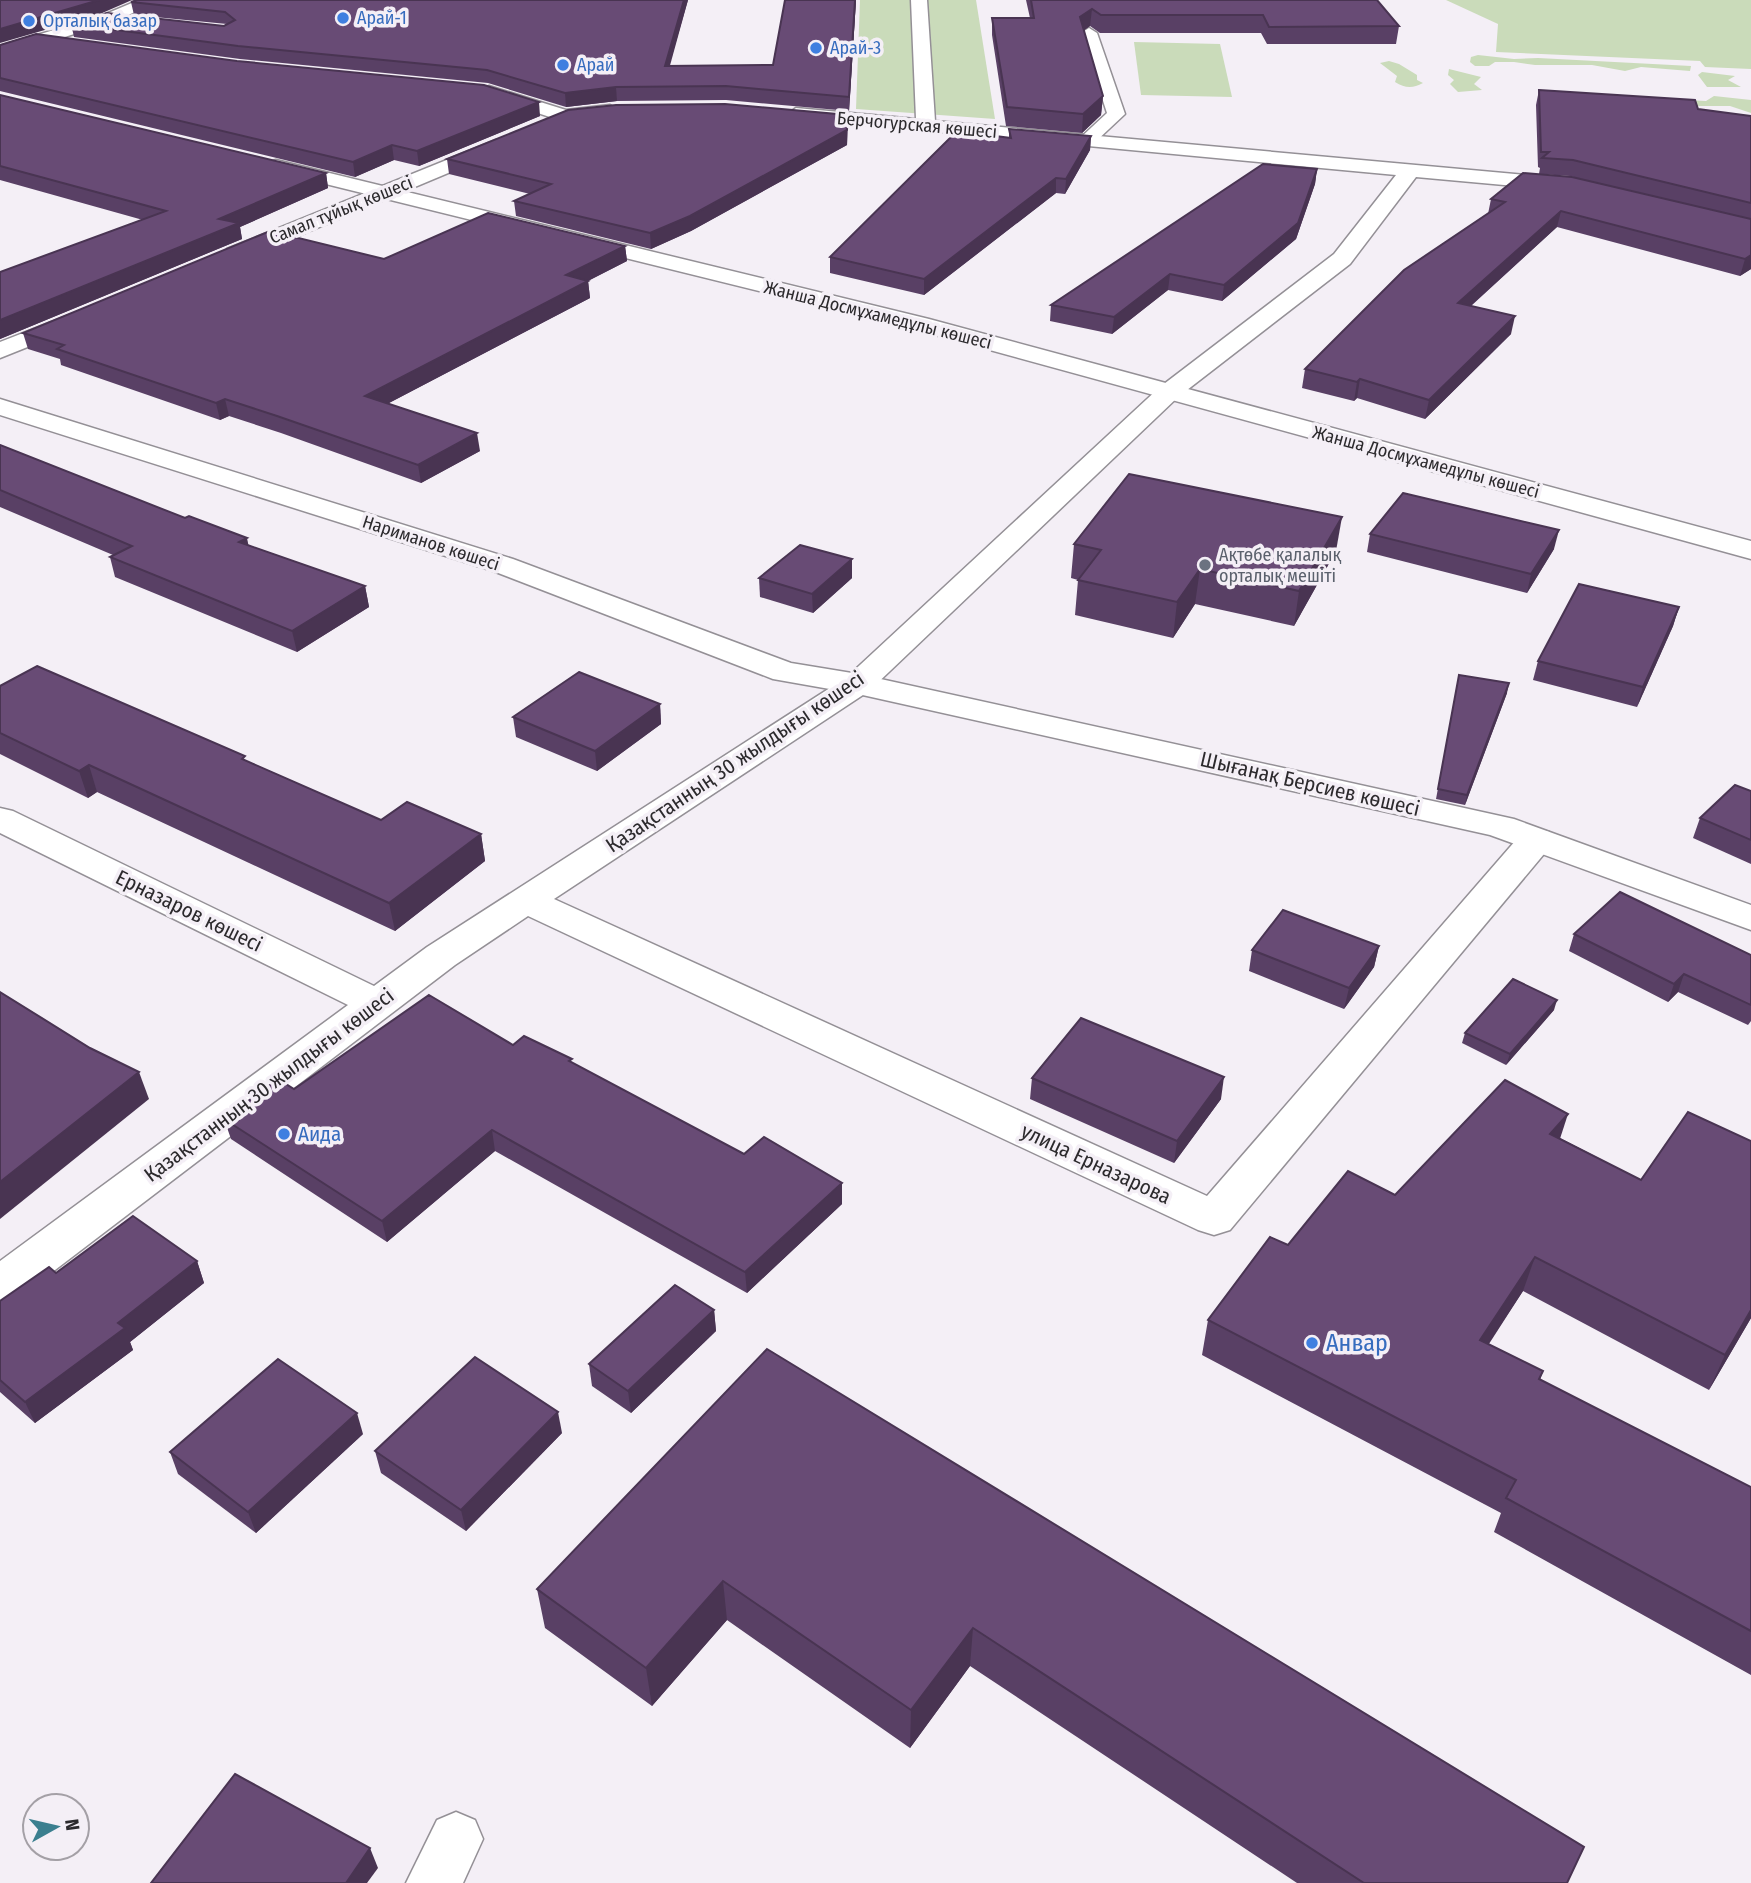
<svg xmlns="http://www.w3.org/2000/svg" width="1751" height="1883" viewBox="0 0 1751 1883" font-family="'Fira Sans Condensed',sans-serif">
  <rect width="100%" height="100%" fill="#f4eff6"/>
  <g fill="#cadbba">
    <path d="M860,0H976L995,119L856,109Z"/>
    <path d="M1446,0H1751V69L1705,67L1700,61L1496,52L1498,24Z"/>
    <path d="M1134,42L1220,44L1232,97L1141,95Z"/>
    <path d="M1478,55L1514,59L1538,58L1691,66L1690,71L1641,67L1625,71L1592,65H1535L1514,62H1495L1489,66H1475L1470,62L1471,57Z"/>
    <path d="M1389,61L1399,64L1417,75V80L1423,83C1412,89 1405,88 1395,82L1397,76L1380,63Z"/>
    <path d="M1449,69L1481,77L1474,84L1482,90L1458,92L1450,84L1454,80L1448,75Z"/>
    <path d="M1702,72L1735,76L1728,80L1741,87H1707L1698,75Z"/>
    <path d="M1714,96L1751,100V113L1730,106H1681L1645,98L1706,101Z"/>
  </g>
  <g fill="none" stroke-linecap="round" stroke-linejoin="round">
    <g stroke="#949096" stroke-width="3">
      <g id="lane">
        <path d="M1089,28L1097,33L1125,114L1093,144L1087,145L1078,140L1107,113L1081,33Z"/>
        <path d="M456,1812L475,1820L483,1839L463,1883H406L437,1820Z"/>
      </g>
    </g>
    <g stroke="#949096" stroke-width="3">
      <g id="street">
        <path d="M911,0H927L935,121L1569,179L1576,181L1579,185L1576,189L1569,191L1416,177L1350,264L1178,397L869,691L554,899L1207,1196L1523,832L1536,829L1549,832L1554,840L1549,848L1230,1230L1214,1235L1198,1230L528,916L455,965L17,1299L0,1304V1261L348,1005L0,833V808L13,811L374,986L427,947L847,677L1160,387L1334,254L1396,175L789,118L787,114L796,108L916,119Z"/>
        <path d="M489,86L566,110L610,105L619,111L610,117L565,122L483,95L480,91Z"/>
        <path d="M496,140L506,146L503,150L243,259H227L224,254L227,249Z"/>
        <path d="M72,314L80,316L84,321L80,326L0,358V342Z"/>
      </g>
    </g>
    <g stroke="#949096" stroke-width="3">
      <g id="secondary">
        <path d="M139,0H161L113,22L0,57V46L101,16Z"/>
        <path d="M276,160L929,319L1751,541V559L913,329L269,170L266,166L269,162Z"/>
        <path d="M0,399L513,559L791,663L858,674L1514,819L1751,905V930L1490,835L858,694L773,679L493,571L0,415Z"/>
      </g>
    </g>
    <use href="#lane" fill="#fff" fill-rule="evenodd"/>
    <use href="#street" fill="#fff" fill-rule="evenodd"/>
    <use href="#secondary" fill="#fff" fill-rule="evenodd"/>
  </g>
  <g fill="#594065">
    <path d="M688,0L669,66L773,65L785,0H856L849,111L726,100L617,101L566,107L488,83L240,59L74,37L71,24L224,26L227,24L134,15L131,2Z"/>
    <path d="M1026,0H1377L1399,26L1396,44H1267L1261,33H1100L1090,26L1084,30L1103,96L1101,115L1082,133L1006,126L992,35V18H1030Z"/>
    <path d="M0,45L540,116L419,166L394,160L355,177L0,91Z"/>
    <path d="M1539,90L1751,116V269L1740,276L1557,227L1471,306L1511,334L1425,419L1357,398L1354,401L1302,388L1305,369L1488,214L1491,199L1603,185L1570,176L1539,174L1540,168L1538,167L1536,105Z"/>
    <path d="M0,95L326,173L328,188L240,227L242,239L0,339V272L143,220L0,180Z"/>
    <path d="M848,115L847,145L691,231L651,249L516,216L514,201L530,194L449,174L447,159Z"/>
    <path d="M1009,129L1091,136L1090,150L1065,194L1056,193L924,295L830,273V257L1009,137Z"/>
    <path d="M1317,169L1315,184L1296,239L1222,301L1168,290L1112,334L1050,321L1051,305Z"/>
    <path d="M625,246L627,261L588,281L590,298L387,404L480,451L421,483L281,433L229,416L220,420L61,365L60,359L28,349L23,333L384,259Z"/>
    <path d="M0,445L248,545L365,586L369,607L297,652L115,577L110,557L113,555L0,507Z"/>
    <path d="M1370,534L1554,549L1527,593L1367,552Z"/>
    <path d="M1074,544L1336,551L1294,626L1195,604L1173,638L1075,615L1078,580L1071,578Z"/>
    <path d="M759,578H852L813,613L760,597Z"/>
    <path d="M1679,607L1673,626L1637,707L1533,680L1538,661Z"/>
    <path d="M1457,685L1507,693L1465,805L1436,799Z"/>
    <path d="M0,686L247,761L381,820L481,834L485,861L395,931L97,792L88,798L0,754Z"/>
    <path d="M660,704L661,724L597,771L516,737L513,717Z"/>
    <path d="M1751,791V864L1693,838L1700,818Z"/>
    <path d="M1574,934L1751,955V1021L1748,1025L1678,992L1668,1002L1569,951Z"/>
    <path d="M1379,946L1374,967L1344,1009L1249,971L1252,950Z"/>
    <path d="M1554,1010L1506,1065L1462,1043L1465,1033Z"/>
    <path d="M513,1045L572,1063L744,1154L842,1183V1204L747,1293L495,1151L387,1242L231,1139L224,1119L294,1089Z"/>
    <path d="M1032,1078L1221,1099L1174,1163L1030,1099Z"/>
    <path d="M1560,1138L1641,1180L1751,1141V1318L1709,1390L1523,1291L1488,1344L1543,1371L1540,1380L1751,1487V1675L1494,1532L1501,1513L1202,1355L1208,1320L1288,1245L1395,1195Z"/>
    <path d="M197,1261L204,1283L130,1342L133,1350L35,1423L0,1392V1301L56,1273Z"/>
    <path d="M714,1310L716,1331L631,1413L592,1386L589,1364Z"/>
    <path d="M767,1349L1567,1883H1297L970,1666L910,1748L727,1620L652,1706L545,1628L537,1589Z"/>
    <path d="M562,1433L466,1531L381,1473L375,1451Z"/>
    <path d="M363,1434L256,1533L178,1474L170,1452Z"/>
  </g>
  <g fill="#493452">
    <path d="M99,0H132L100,14L0,43V29Z"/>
    <path d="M684,0H688L666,80L665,66Z"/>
    <path d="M855,0H856L849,111V97Z"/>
    <path d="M1092,9L1090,26L1079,34L1080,17Z"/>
    <path d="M616,87L617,101L566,107L565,93Z"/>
    <path d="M1103,96L1101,115L1082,133L1083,114Z"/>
    <path d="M539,102L540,116L419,166L417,151Z"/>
    <path d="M848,115L847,145L691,231L651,249L650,233Z"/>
    <path d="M1091,136L1090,150L1065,194L1066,179Z"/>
    <path d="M392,145L394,160L355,177L353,162Z"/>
    <path d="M1317,169L1315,184L1296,239L1222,301L1224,285Z"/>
    <path d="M326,173L328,188L240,227L242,239L0,339V320L219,219Z"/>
    <path d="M1056,178V193L924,295V279Z"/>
    <path d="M1561,211L1557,227L1454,321L1458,303Z"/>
    <path d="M625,246L627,261L568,291L566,275Z"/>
    <path d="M1751,255V269L1740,276L1745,259Z"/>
    <path d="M1170,274L1168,290L1112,334L1114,317Z"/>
    <path d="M588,281L590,298L368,414L365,396Z"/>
    <path d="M1515,316L1511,334L1425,419L1429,400Z"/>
    <path d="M1360,379L1357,398L1354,401L1357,382Z"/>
    <path d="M225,399L229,416L220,420L216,403Z"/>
    <path d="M477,433L480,451L421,483L418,465Z"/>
    <path d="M1342,517L1336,551L1294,626L1299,591Z"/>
    <path d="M1559,530L1554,549L1527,593L1531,574Z"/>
    <path d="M247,538L251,558L239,542Z"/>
    <path d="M852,559V578L813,613L812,594Z"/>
    <path d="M1200,569L1195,604L1173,638L1177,602Z"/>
    <path d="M365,586L369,607L297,652L292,631Z"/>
    <path d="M1679,607L1673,626L1637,707L1643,687Z"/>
    <path d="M1509,683L1507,693L1465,805L1467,795Z"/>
    <path d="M660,704L661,724L597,771L595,751Z"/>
    <path d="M89,765L97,792L88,798L79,771Z"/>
    <path d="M481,834L485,861L395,931L389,903Z"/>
    <path d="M1379,946L1374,967L1344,1009L1349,988Z"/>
    <path d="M1684,974L1678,992L1668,1002L1674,984Z"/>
    <path d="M1557,1000L1554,1010L1506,1065L1510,1054Z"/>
    <path d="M139,1072L149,1099L0,1219V1182Z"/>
    <path d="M1224,1077L1221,1099L1174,1163L1177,1141Z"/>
    <path d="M1568,1114L1557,1148L1550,1134Z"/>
    <path d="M492,1130L495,1151L387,1242L382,1221Z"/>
    <path d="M842,1183V1204L747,1293L745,1272Z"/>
    <path d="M1535,1257L1523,1291L1469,1375L1480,1340Z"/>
    <path d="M197,1261L204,1283L130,1342L133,1350L35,1423L25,1402L118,1323Z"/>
    <path d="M714,1310L716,1331L631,1413L628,1391Z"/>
    <path d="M1751,1310V1318L1709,1390L1725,1355Z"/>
    <path d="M558,1412L562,1433L466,1531L461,1510Z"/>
    <path d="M357,1413L363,1434L256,1533L248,1512Z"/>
    <path d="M723,1581L727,1620L652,1706L646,1668Z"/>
    <path d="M973,1628L970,1666L910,1748L911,1710Z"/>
    <path d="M370,1848L378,1868L367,1883H346Z"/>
  </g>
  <g fill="#684b75" stroke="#493452" stroke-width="2">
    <path d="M0,0H99L0,29Z"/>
    <path d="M137,0H684L665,66L773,65L785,0H855L849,97L726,86L616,87L565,93L487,70L238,46L71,24L107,13L224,26L235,20L225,12L131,2Z"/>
    <path d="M1031,0H1377L1399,26L1269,27L1263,15H1101L1092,9L1080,17L1103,96L1083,114L1007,107L992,18H1034Z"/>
    <path d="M36,34L237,61L484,85L539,102L417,151L392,145L353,162L0,78V45Z"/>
    <path d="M1539,90L1695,100L1698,109L1751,116V203L1573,160L1542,158L1549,152H1541Z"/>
    <path d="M0,95L326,173L219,219L239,223L0,320V272L166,211L0,166Z"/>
    <path d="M725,104L848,115L847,130L690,216L650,233L514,201L551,184L447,159L568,110L616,105Z"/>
    <path d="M1009,129L1091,136L1066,179L1056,178L924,279L830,257L957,131L1011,138Z"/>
    <path d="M1263,164L1317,169L1298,223L1224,285L1170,274L1114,317L1051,305Z"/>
    <path d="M1523,173L1572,177L1751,219V255L1745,259L1561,211L1458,303L1515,316L1429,400L1360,379L1357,382L1305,369L1404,270L1505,202L1491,199Z"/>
    <path d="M488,213L625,246L566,275L588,281L365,396L477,433L418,465L277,416L225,399L216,403L57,349L64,345L23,333L270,231L384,259Z"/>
    <path d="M0,445L185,518L189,516L247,538L239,542L365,586L292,631L110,557L132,546L0,490Z"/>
    <path d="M1129,474L1342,517L1299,591L1200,569L1177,602L1078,580L1101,550L1074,544Z"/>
    <path d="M1403,493L1559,530L1531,574L1370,534Z"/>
    <path d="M800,545L852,559L812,594L759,578Z"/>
    <path d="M1579,584L1679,607L1643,687L1538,661Z"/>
    <path d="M37,666L245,756L242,759L381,820L407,802L481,834L389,903L89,765L79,771L0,733V686Z"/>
    <path d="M579,672L660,704L595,751L513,717Z"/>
    <path d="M1459,675L1509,683L1467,795L1438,789Z"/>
    <path d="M1735,785L1751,791V840L1700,818Z"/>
    <path d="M1620,892L1751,955V1005L1684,974L1674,984L1574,934Z"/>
    <path d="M1283,910L1379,946L1349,988L1252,950Z"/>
    <path d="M1513,979L1557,1000L1510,1054L1465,1033Z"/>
    <path d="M0,992L90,1048L139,1072L0,1182Z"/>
    <path d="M429,995L513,1045L524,1036L572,1059L569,1061L744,1154L764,1137L842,1183L745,1272L492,1130L382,1221L224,1119L278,1079L294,1089Z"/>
    <path d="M1081,1018L1224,1077L1177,1141L1032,1078Z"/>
    <path d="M1505,1080L1568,1114L1550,1134L1641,1180L1688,1112L1751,1141V1310L1725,1355L1535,1257L1480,1340L1543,1371L1539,1379L1751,1487V1631L1506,1498L1516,1480L1208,1320L1270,1237L1288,1245L1348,1171L1395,1195Z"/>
    <path d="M133,1216L197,1261L118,1323L125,1328L25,1402L0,1380V1301L49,1267L56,1273Z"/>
    <path d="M675,1285L714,1310L628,1391L589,1364Z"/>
    <path d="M767,1349L1584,1847L1567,1883H1364L973,1628L911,1710L723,1581L646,1668L537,1589Z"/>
    <path d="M475,1357L558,1412L461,1510L375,1451Z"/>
    <path d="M278,1359L357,1413L248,1512L170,1452Z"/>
    <path d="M235,1774L370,1848L346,1883H151Z"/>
  </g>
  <g fill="#3f7fe0" stroke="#f4eff6" stroke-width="2.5">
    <circle cx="343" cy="18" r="7"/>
    <circle cx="29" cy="21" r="7"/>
    <circle cx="816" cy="48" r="7"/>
    <circle cx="563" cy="65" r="7"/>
    <circle cx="284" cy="1134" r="7"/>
    <circle cx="1312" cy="1343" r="7"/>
  </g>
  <circle fill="#6b7280" stroke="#f4eff6" stroke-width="2.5" cx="1205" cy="565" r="7"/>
  <g text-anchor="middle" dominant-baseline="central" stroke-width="7" stroke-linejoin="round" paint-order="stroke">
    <g font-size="18" fill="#366cbe" stroke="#f4eff6" text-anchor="start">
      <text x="357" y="18">Арай-1</text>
      <text x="43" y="21">Орталық базар</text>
      <text x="830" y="48">Арай-3</text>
      <text x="577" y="65">Арай</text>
    </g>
    <g font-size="18" fill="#2c2a2d" stroke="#f4eff6">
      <text transform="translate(917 125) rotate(5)">Берчогурская көшесі</text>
      <text transform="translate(341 210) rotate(-22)">Самал тұйық көшесі</text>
      <text transform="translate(878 315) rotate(14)">Жанша Досмұхамедұлы көшесі</text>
      <text transform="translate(1426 462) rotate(15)">Жанша Досмұхамедұлы көшесі</text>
      <text transform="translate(431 543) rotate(18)">Нариманов көшесі</text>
    </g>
    <g font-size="18" fill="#5b616d" stroke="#f4eff6" text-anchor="start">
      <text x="1219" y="555">Ақтөбе қалалық<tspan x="1219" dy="21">орталық мешіті</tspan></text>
    </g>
    <g font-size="21" fill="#2c2a2d" stroke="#f4eff6">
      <text transform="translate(735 762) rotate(-34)">Қазақстанның 30 жылдығы көшесі</text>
      <text transform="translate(1310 784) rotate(13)">Шығанақ Берсиев көшесі</text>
      <text transform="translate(189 911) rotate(26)">Ерназаров көшесі</text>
      <text transform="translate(269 1085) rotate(-37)">Қазақстанның 30 жылдығы көшесі</text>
      <text transform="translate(1096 1164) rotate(25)">улица Ерназарова</text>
    </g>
    <g font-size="21" fill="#366cbe" stroke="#f4eff6" text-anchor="start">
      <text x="298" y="1134">Аида</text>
    </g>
    <g font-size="24" fill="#366cbe" stroke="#f4eff6" text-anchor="start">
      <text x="1326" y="1343">Анвар</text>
    </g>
  </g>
  <g transform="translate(56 1827) rotate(82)"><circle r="33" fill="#f4eff6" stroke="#a4a0a6" stroke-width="2"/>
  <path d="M0-5L12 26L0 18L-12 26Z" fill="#3b7f8f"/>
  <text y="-10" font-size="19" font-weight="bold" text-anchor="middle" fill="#2c2a2d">N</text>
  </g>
</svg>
